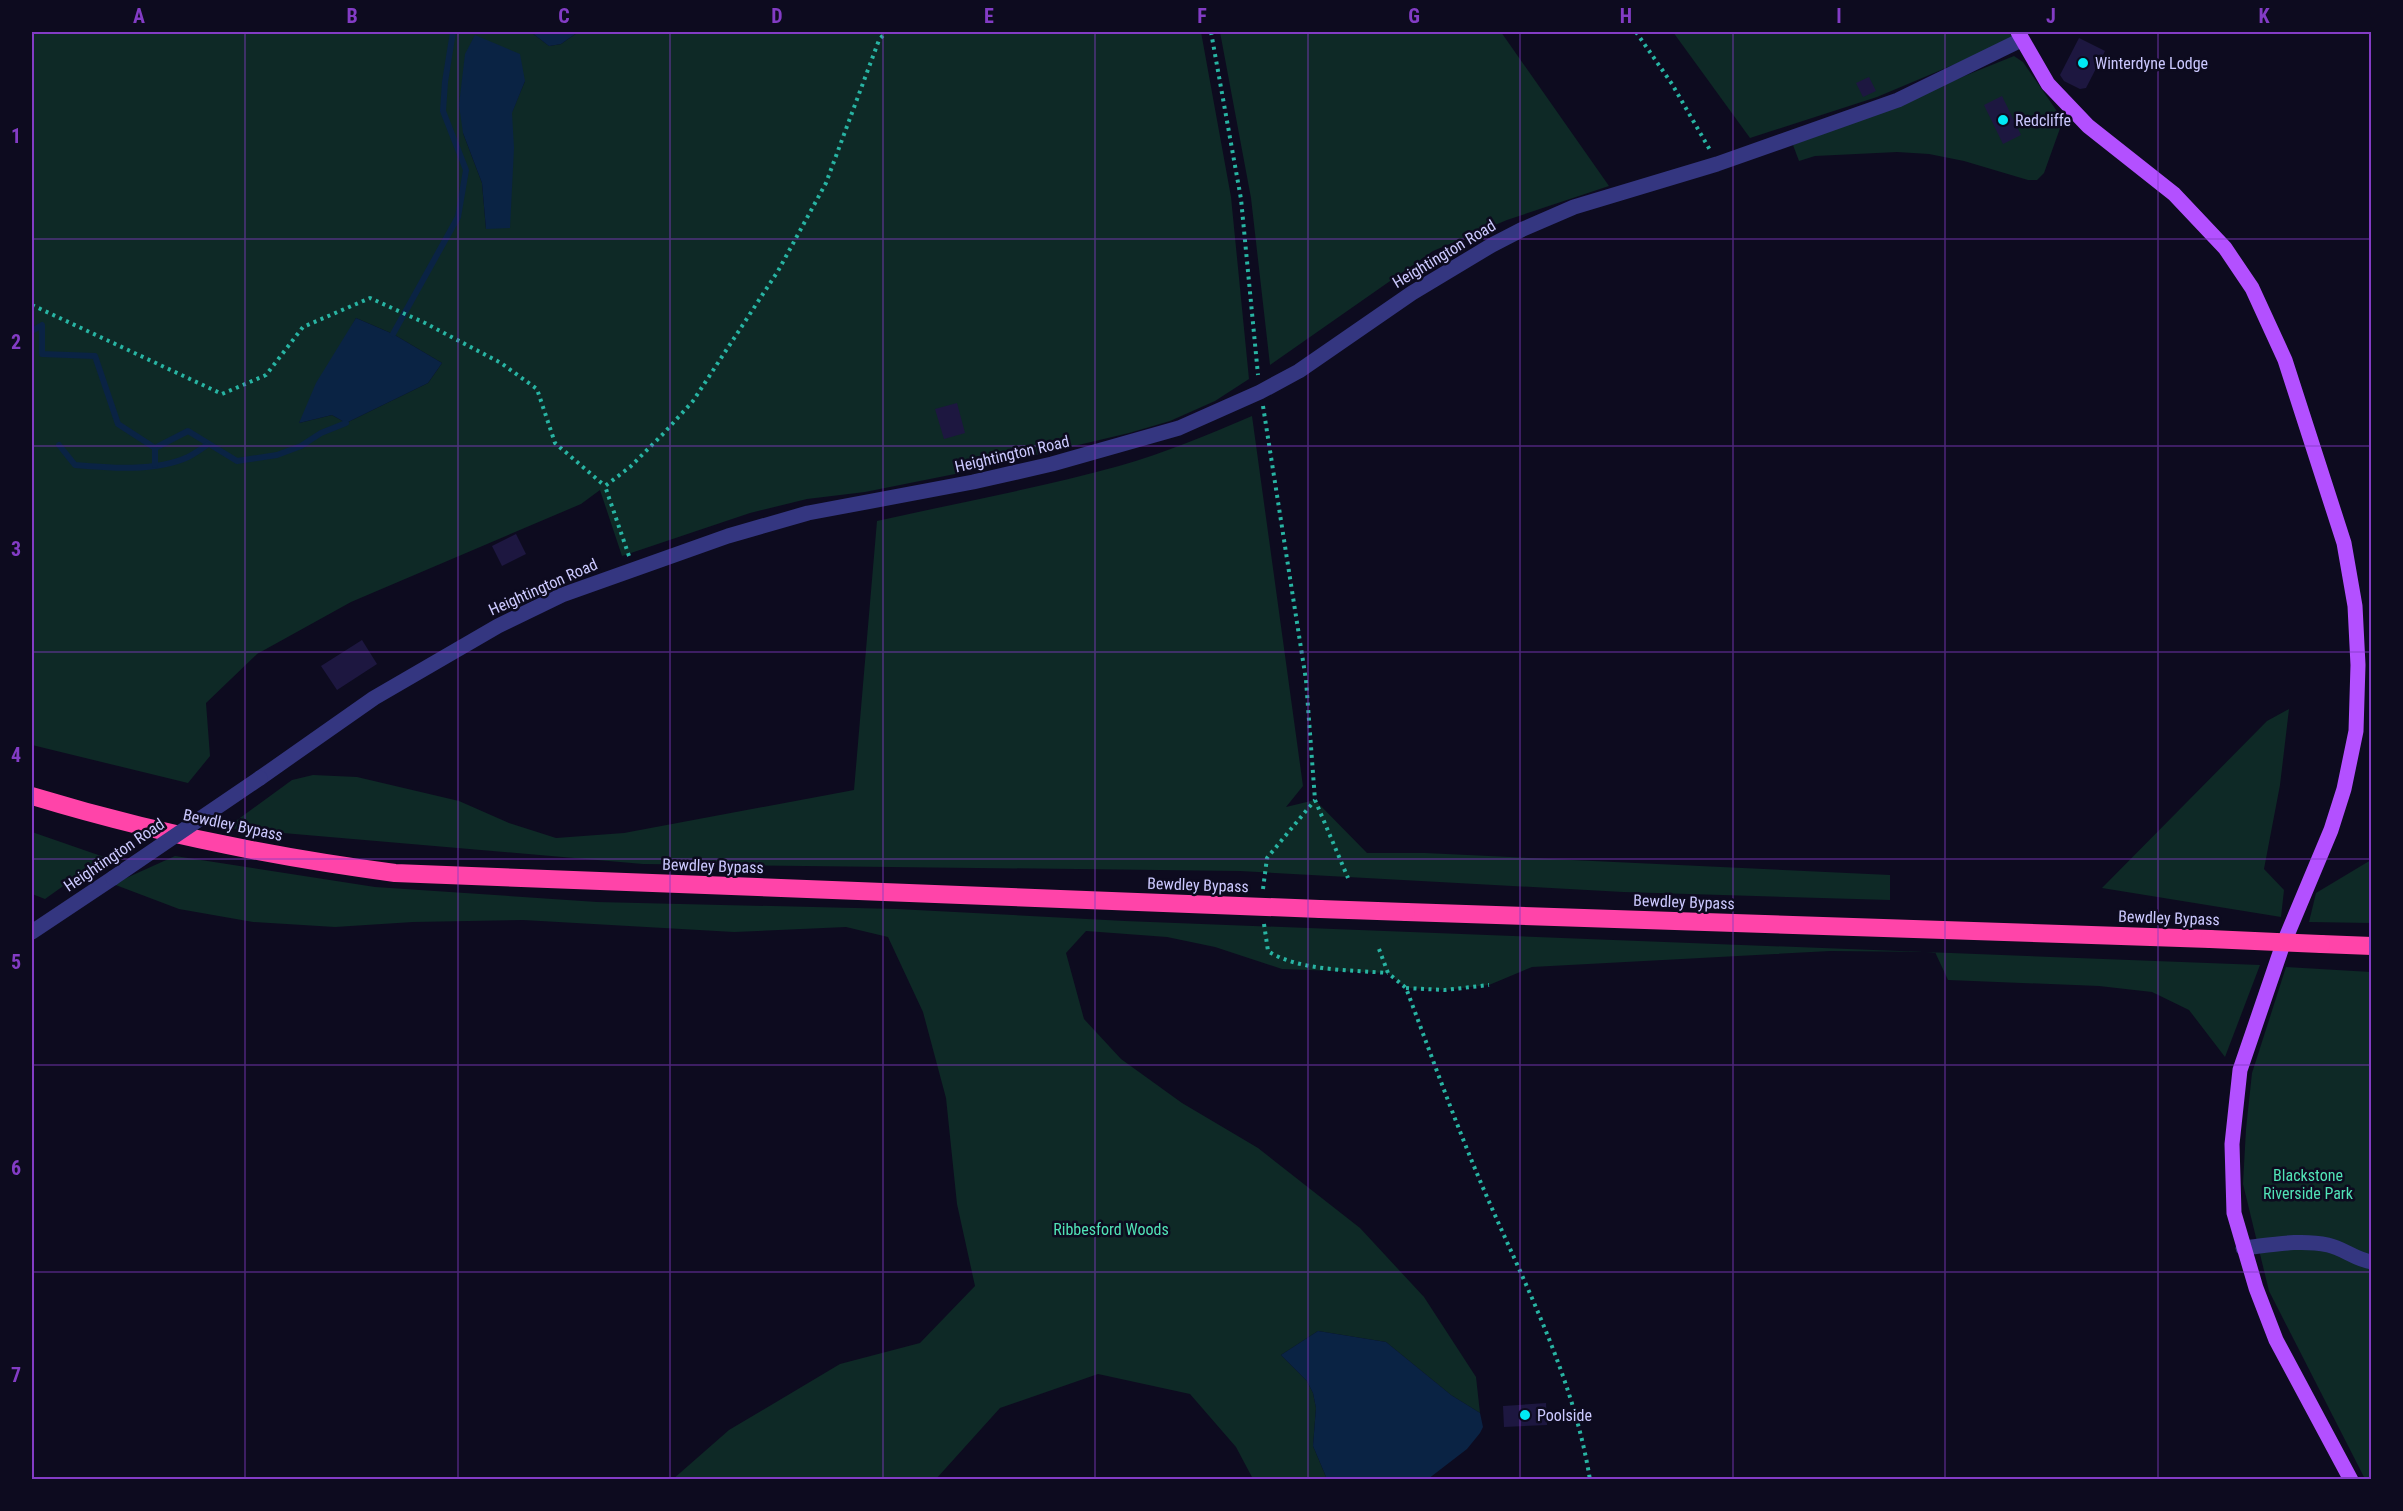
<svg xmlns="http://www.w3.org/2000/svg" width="2403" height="1511" viewBox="0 0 2403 1511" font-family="'Roboto Condensed',sans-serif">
  <rect width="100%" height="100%" fill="#0d0b1f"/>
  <g fill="#0e2926" fill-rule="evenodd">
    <path d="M32,32H531L549,46L561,44L578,32H1201L1231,197L1249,379L1215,401L1170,421L1129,433L965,472L865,492L807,499L750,513L622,556L600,490L581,504L351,602L257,654L206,703L210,756L188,783L32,745ZM525,81L512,112L486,229L482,183L463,133ZM356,318L393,334L442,363L428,383L346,423L332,415L299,423Z"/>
    <path d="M1220,32H1501L1609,186L1507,220L1433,251L1270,365L1251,198Z"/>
    <path d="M1673,32H2012L2013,34L2010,41L1877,97L1750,138Z"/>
    <path d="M2014,56L2023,62L2063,120L2044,173L2037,180H2028L1964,161L1929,154L1897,152L1815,156L1799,161L1793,145Z"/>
    <path d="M1252,416L1303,786L1286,807L1315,800L1367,853H1425L1890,875V900L1623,892L1240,871L643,864L226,828L292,780L313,775L357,777L459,801L509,823L556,838L624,833L854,790L877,521C957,503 1039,488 1119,466C1164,453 1208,435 1252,416Z"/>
    <path d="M2289,709L2280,785L2264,869L2284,890L2281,917L2102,888L2267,721Z"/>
    <path d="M32,832L104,857L45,899L32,894Z"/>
    <path d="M175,856L375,887L597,902L897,909L1125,921L2260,965L2225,1057L2189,1010L2152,992L2099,986L1948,980L1935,952L1830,951L1532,967L1489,985L1445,990L1406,988L1388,973L1282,969L1215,947L1167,937L1086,931L1066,953L1084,1019L1121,1059L1182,1103L1258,1148L1360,1228L1424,1297L1476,1377L1480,1413L1451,1395L1386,1342L1318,1331L1281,1355L1307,1381L1313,1393L1316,1408L1313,1446L1327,1479H1253L1236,1447L1190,1394L1098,1374L1000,1408L936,1479L672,1480L729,1430L840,1364L920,1343L975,1286L957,1204L946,1098L923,1012L888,937L846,927L734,932L523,920L413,922L335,927L253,922L179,909L113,884Z"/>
    <path d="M2371,860V923L2309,922L2316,893Z"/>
    <path d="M2286,967L2371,972V1479H2365L2269,1291L2243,1184L2246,1129L2252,1073Z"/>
  </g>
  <g fill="#0a2344">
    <path d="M531,32H578L561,44L549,46Z"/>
    <path d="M475,35L520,54L525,81L512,113L514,148L510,228L486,229L482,183L463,133L459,105L465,54Z"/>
    <path d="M356,318L393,334L442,363L428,383L346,423L332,415L299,423L316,383Z"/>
    <path d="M1318,1331L1386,1342L1451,1395L1480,1413L1483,1427L1480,1433L1467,1449L1428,1479H1327L1313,1446L1316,1408L1313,1393L1307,1381L1281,1355Z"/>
  </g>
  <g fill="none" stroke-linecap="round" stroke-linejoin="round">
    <g stroke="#0a2344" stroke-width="6">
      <path d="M32,331L42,325V354L95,356L118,424L155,448L188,431L237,461L277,455L301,446L321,433L346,423"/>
      <path d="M393,334L458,217L466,170L443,111L445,82L453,32"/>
      <path d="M59,445L75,465C109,468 156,472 188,457C194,454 201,449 207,445"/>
      <path d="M155,448V465"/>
    </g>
  </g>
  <g fill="#1d1740">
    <path d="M2079,38L2105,51L2086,88L2080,89L2064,81L2060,75Z"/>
    <path d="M1869,77L1876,91L1863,97L1856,83Z"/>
    <path d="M2002,96L2021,135L2003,144L1984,105Z"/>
    <path d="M957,403L965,433L944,439L935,409Z"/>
    <path d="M516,534L526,554L502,566L492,546Z"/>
    <path d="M362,640L377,664L337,690L321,666Z"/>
    <path d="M1546,1403L1547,1425L1504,1427L1503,1406Z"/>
  </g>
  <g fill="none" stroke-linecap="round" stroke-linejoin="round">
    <g stroke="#28b4a3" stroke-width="4" stroke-dasharray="3 4.5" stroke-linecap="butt">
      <path d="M1211,32L1241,199L1258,375"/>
      <path d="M1636,32L1672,84L1710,150"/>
      <path d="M32,305L222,394L266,375L303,327L370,298L425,323L501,363L537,389L555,443L605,486"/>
      <path d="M1263,406L1306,680L1315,800L1348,878"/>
      <path d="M629,556L605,486L630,467L664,433L693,401L778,271L826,183L879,40L886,32"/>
      <path d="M1263,889L1267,858L1315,800"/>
      <path d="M1264,924L1268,951C1298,971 1352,970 1388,973"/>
      <path d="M1379,949L1388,973L1406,988C1432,1057 1457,1128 1487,1197C1527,1289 1574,1379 1590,1480"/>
      <path d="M1406,988L1445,990L1489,985"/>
    </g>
    <g stroke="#343680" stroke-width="15">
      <path d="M260,778L374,698L498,626L562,595L728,536L808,513L973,482L1052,464L1179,428L1260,392L1299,371L1412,293L1492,245L1521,230L1574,207L1717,164L1898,100L2021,40"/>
      <path d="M32,932L113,878"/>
      <path d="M2243,1248C2271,1245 2300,1239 2328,1245C2343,1248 2356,1260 2372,1262"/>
    </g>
    <path stroke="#b350ff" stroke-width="15" d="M2018,32L2048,84L2088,126L2174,194L2225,248L2252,288L2285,360L2344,543L2355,606L2358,665L2356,731L2344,789L2331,830L2282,947L2240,1070L2232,1144L2234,1213L2256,1288L2276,1340L2351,1480"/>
    <g stroke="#ff44a9" stroke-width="18">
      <path d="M32,796C150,832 273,857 395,873L1320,909"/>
      <path d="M1406,912L2210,939"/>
      <path d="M2321,944L2372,946"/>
    </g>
    <path stroke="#343680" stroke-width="15" d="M113,878L260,778"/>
    <g stroke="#ff44a9" stroke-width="18">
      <path d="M1320,909L1406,912"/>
      <path d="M2210,939L2321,944"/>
    </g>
  </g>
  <path fill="none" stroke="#833cc5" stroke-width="1.5" stroke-opacity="0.55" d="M245,32V1480M458,32V1480M670,32V1480M883,32V1480M1095,32V1480M1308,32V1480M1520,32V1480M1733,32V1480M1945,32V1480M2158,32V1480M32,239H2372M32,446H2372M32,652H2372M32,859H2372M32,1065H2372M32,1272H2372"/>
  <g fill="#00eaf4" stroke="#0d0b1f" stroke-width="2">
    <circle cx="2083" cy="63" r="6"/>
    <circle cx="2003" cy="120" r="6"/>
    <circle cx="1525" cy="1415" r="6"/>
  </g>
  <g text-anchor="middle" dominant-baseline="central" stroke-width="5" stroke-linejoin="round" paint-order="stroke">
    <g font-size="16" fill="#ccc9ff" stroke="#0d0b1f" text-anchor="start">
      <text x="2095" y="63">Winterdyne Lodge</text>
      <text x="2015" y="120">Redcliffe</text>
      <text x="1537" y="1415">Poolside</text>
    </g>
    <g font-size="16" fill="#ccc9ff" stroke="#0d0b1f">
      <text transform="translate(1444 254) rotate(-31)">Heightington Road</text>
      <text transform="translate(1012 454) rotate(-13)">Heightington Road</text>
      <text transform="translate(543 587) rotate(-24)">Heightington Road</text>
      <text transform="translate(233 825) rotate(12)">Bewdley Bypass</text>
      <text transform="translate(114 855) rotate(-34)">Heightington Road</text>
      <text transform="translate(713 866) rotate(2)">Bewdley Bypass</text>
      <text transform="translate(1198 885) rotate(2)">Bewdley Bypass</text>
      <text transform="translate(1684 902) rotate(2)">Bewdley Bypass</text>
      <text transform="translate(2169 918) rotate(2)">Bewdley Bypass</text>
    </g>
    <g font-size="16" fill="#51e3b6" stroke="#0d0b1f">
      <text x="2308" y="1175">Blackstone<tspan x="2308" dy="18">Riverside Park</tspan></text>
      <text x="1111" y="1229">Ribbesford Woods</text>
    </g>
  </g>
  <rect width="2403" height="1511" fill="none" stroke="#0d0b1f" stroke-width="66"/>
  <rect x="33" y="33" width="2337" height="1445" fill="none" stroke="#833cc5" stroke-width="2"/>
  <g font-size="20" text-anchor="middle" font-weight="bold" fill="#833cc5">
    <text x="139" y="23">A</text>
    <text x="352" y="23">B</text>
    <text x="564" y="23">C</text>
    <text x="777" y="23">D</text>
    <text x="989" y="23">E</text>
    <text x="1202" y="23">F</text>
    <text x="1414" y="23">G</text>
    <text x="1626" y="23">H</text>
    <text x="1839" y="23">I</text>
    <text x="2051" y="23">J</text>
    <text x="2264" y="23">K</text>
    <text x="16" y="143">1</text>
    <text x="16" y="349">2</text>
    <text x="16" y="556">3</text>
    <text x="16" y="762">4</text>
    <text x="16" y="969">5</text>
    <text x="16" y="1175">6</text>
    <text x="16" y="1382">7</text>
  </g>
</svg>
